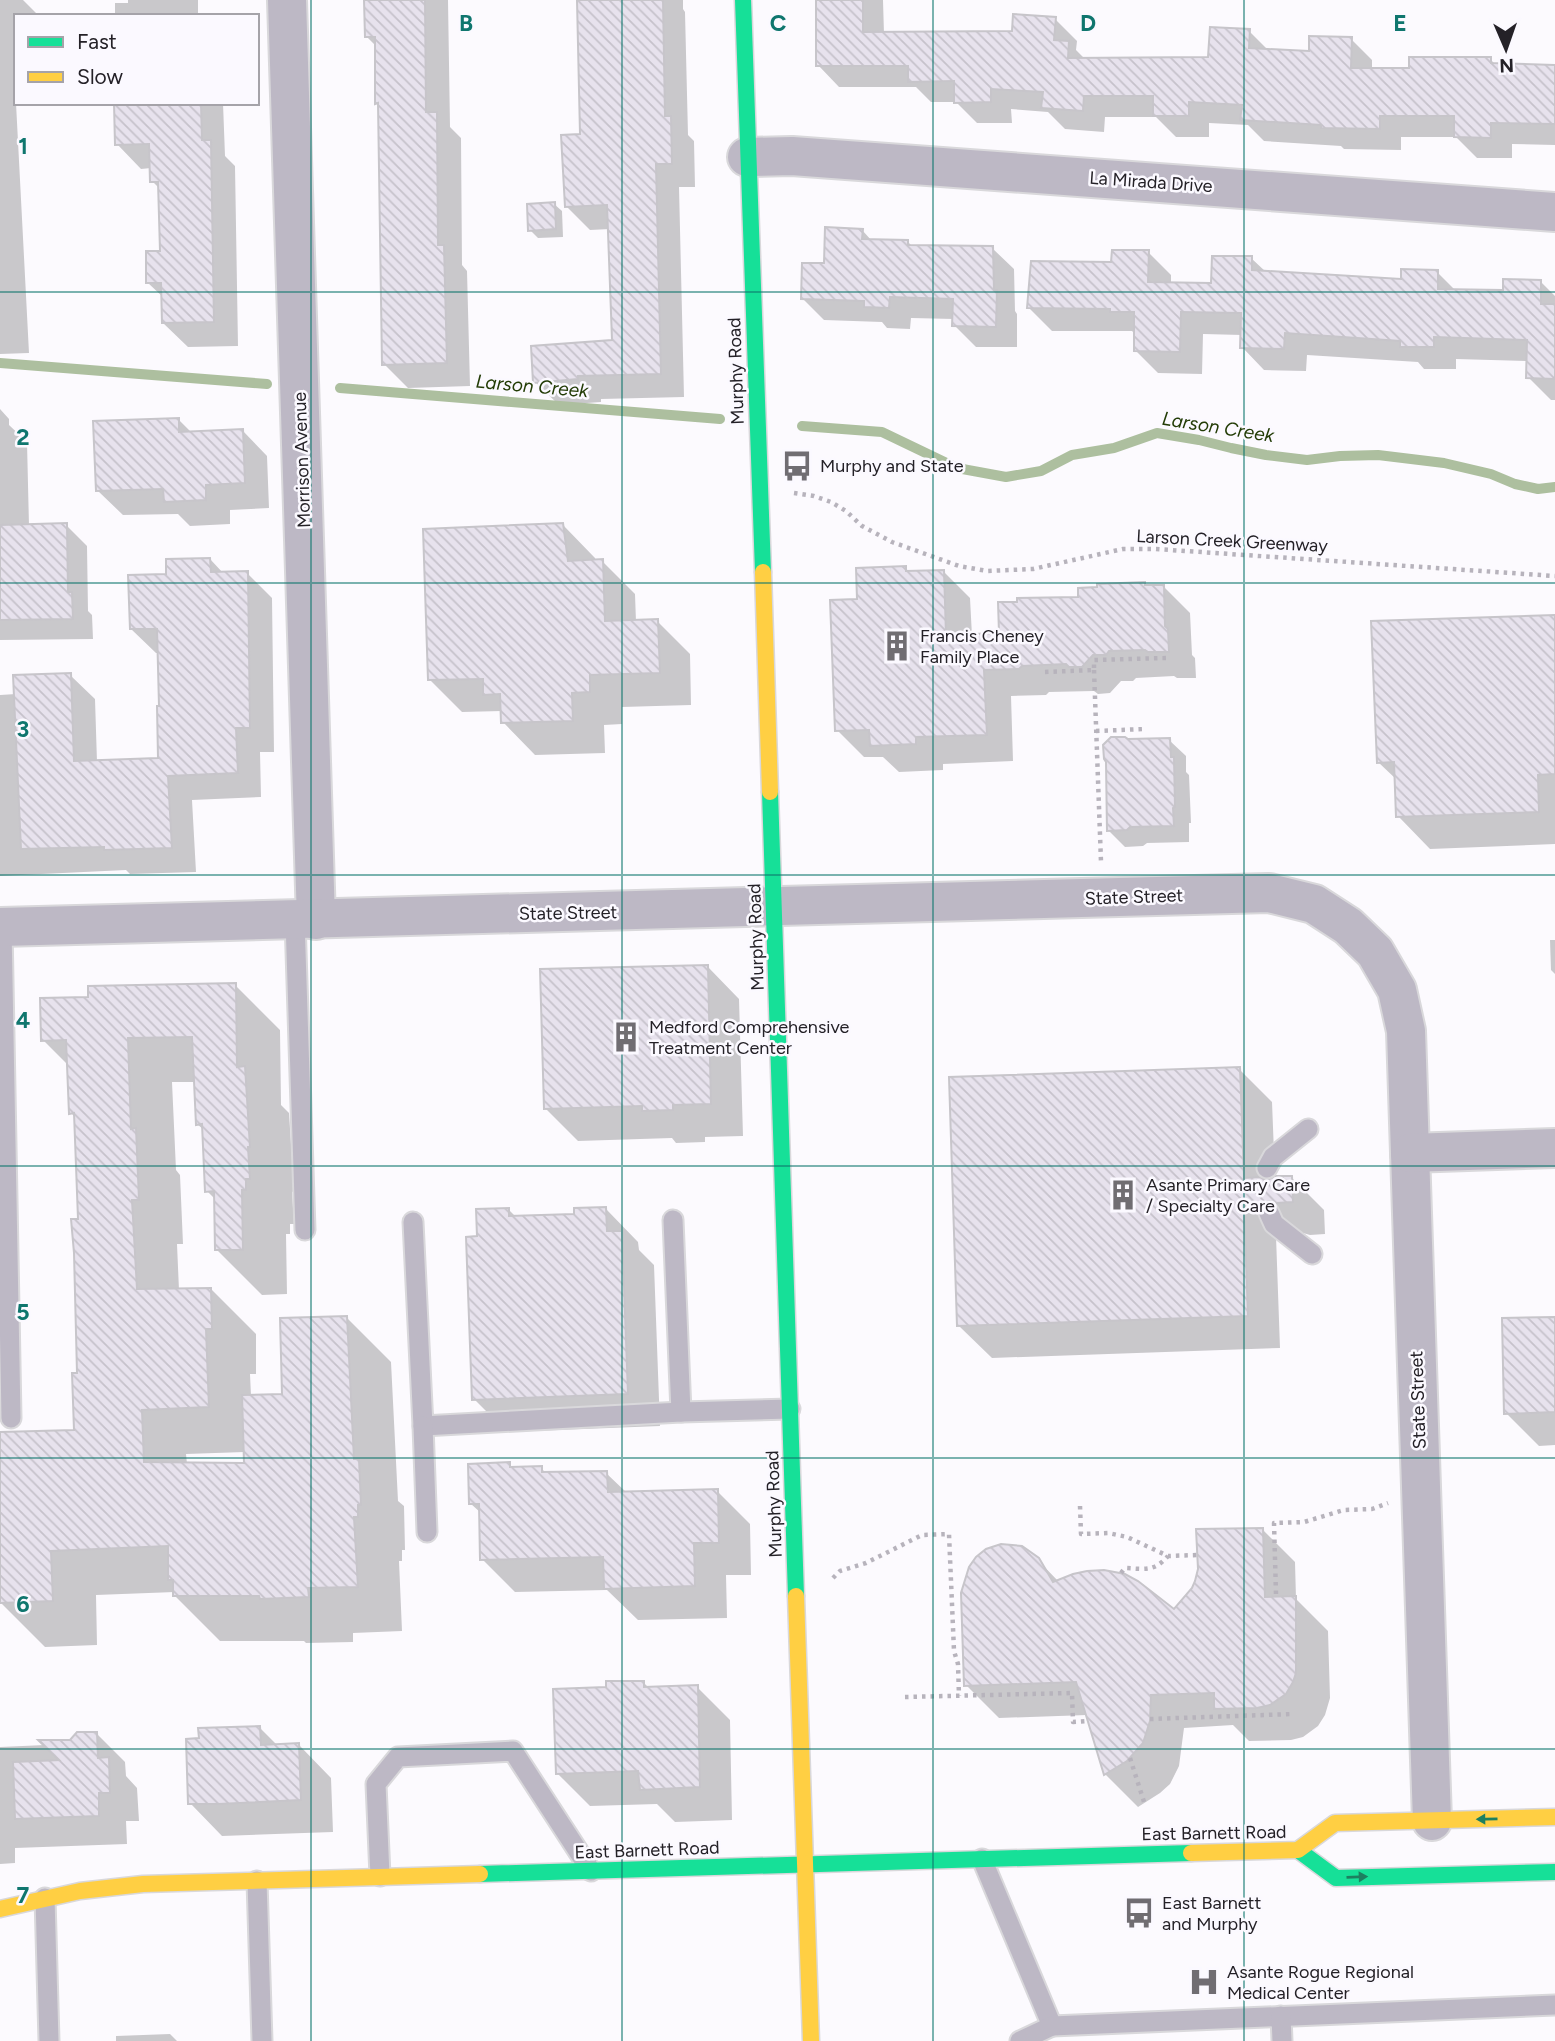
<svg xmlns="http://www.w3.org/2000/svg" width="1555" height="2041" viewBox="0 0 1555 2041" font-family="Figtree,sans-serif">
  <defs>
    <pattern id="building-back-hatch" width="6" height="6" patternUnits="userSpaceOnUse" patternTransform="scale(1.75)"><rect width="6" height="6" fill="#e7e2ed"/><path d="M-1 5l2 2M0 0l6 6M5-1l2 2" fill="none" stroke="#c6c2cb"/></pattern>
  </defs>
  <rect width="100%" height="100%" fill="#fcfafe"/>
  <g fill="#0003" fill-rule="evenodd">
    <path d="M0,0H23L39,16H16V103L29,353L0,354Z"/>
    <path d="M128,0H198V16H115V3H128Z"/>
    <path d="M366,0H448L450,127L461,138L462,265L467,271L470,386L408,388L384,364L380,105L377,103V47L366,36Z"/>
    <path d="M579,0H683V9L685,12L688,135L694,141L695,187H679L684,397L601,399V402L559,405L535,382L614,342L610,229L590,230L566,206L582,135Z"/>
    <path d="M817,0H883L884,34L1013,32L1055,19L1077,41L1076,50L1085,59L1210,58L1249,31L1269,51L1310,53L1351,39L1372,60V70H1411L1490,59L1496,65L1555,66V145L1512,144V158H1477L1456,137H1401V150L1344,149L1341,146L1264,141L1248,125L1209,123V137H1176L1156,117H1105L1104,132L1065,129L1048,112L1011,109L1012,123H977L956,102H931L916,87H839L818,65Z"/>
    <path d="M115,103H223L225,156L235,166L238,346L188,347L163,323V297L148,283L161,253L160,189L152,181L151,168L141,169L117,144Z"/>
    <path d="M554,204L562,211L563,237L538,238L530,230Z"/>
    <path d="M862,230L872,241H907L913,247L992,248L1014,269L1015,311L1017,314V347H976L954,325V319L911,318L910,329L887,328L882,322L824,320L803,299L825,265Z"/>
    <path d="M1148,252L1171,275V284L1213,285L1251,258L1266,272L1402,281L1437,272L1456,291H1505L1541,282L1555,296V400H1551L1528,377V361L1456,359V369H1424L1418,362L1307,355L1306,371L1264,370L1242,347V335L1203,334L1202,374L1158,373L1135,350L1136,335L1132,331H1052L1029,308L1113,264Z"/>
    <path d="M0,409L9,419V425L27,442L29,526L66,525L87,546L88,611L92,615L93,639L0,640Z"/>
    <path d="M178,419L192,433L243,431L267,456L269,508L230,510V524L190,526L178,514L123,515L98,491Z"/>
    <path d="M563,525L595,558L596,561H602L635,594L636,622L657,621L690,654L691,705L622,707V724L604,725L605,753L535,755L503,722L502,711L462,712L430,680Z"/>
    <path d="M210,559L224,574L247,573L272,598L274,752H260L261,797L192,800L196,872L130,874L126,870L0,876V695L16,694L70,675L95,699L97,762L159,760L161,709L159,653H156L131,629L168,576Z"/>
    <path d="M905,568L910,572L943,571L970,598L972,636L1001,635L1080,599L1147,587L1163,586L1190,613L1192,655L1195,658L1196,678H1177L1174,676L1136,678L1133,681H1121L1110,693L1098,694L1094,691L1049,692L1046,695L1011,696L1013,761L943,764V770L899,772L883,757H864L837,730L859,600Z"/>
    <path d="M1555,616V844L1430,849L1398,816L1397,780L1378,762Z"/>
    <path d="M1169,740L1186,756V772L1189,775L1191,823H1189V842L1147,843L1143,846L1125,847L1108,830L1127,741Z"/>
    <path d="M1550,940H1555V974L1551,970Z"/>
    <path d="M707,966L739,999L743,1136L705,1137V1142L676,1143L672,1138L578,1141L545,1108Z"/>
    <path d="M235,985L280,1030L281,1105L289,1113L294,1191L292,1192L294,1224H290V1234H286L287,1294L262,1295L217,1250L216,1200L207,1191L204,1130L197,1124L195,1082H172L176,1170L180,1175L183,1244H177L179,1290L211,1289L256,1334V1374H250L251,1396L284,1395L346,1317L391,1362L398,1501L404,1506L405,1550H402V1561H399L402,1631L353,1633V1642L306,1643L304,1641H220L175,1596V1592L96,1595L97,1645L45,1647L0,1602V1434L76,1432L79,1375L80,1220L76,1118L71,1113L69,1066L43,1040L90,999ZM245,1452L246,1465L187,1464L186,1454Z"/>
    <path d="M1239,1069L1272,1102L1275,1178H1292L1324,1210L1325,1234L1310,1235L1303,1233L1295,1236H1276L1280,1348L992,1358L959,1326Z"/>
    <path d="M508,1209L516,1217L576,1215L606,1209L638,1242L639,1250L654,1265L660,1426L507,1432L474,1399L478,1238Z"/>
    <path d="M1555,1319V1445L1539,1446L1506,1413Z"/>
    <path d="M509,1464L514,1469L541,1468L547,1474L606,1473L627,1493L717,1491L750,1524L751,1575H726L727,1618L638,1620L607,1590L515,1592L482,1559L481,1513L471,1504Z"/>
    <path d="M1263,1530L1295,1562L1296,1599L1328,1631L1330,1698L1325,1715L1318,1726L1303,1737L1291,1740L1249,1741L1233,1725L1184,1728L1179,1766L1170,1784L1160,1793L1138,1807L1105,1774L1087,1715L999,1718L966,1685L1032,1554L1059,1582L1174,1612Z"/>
    <path d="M643,1682L649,1688L697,1687L730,1720L732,1820L675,1822L657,1804L590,1806L557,1773L608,1689Z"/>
    <path d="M260,1728L278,1746L299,1745L331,1778L333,1832L222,1836L190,1803L201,1740Z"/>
    <path d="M96,1733L125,1762L126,1776L137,1788L139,1821H126L127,1844L15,1848V1863L0,1864V1747L45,1745L71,1742Z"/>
    <path d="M170,2034L177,2041H116V2036Z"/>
  </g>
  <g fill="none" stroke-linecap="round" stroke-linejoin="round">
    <g stroke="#adbf9f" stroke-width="10">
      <path d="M0,363L267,384"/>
      <path d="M340,388L720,419"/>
      <path d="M802,426L882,432L957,468L1006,477L1041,471L1072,455L1114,448L1157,433L1199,440L1231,448L1266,455L1307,460L1340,456L1378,455L1444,463L1491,474L1515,484L1538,489L1555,487"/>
    </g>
  </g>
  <g fill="url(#building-back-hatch)" stroke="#c7c5ca" stroke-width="2">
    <path d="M364,0H425L426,112H437L438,245H444L447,363L382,365L378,103L375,104V37H365Z"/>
    <path d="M577,0H663L665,116H671L672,164H656L661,374L578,376V379L533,383L531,346L612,340L607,205L565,207L561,135L580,134Z"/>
    <path d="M816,0H863V32L1012,31L1013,14L1056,17L1054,40L1069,41L1068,58L1208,57L1210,27L1250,29L1249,48L1309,51V36L1352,37L1351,68H1409V57H1491V63L1555,65V124L1491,123V138L1454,137V116H1380V129L1321,128V125L1240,120L1242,105L1189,102V116H1153V96H1084L1083,111L1041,108L1043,92L991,89V102L954,103V81L908,82V66H816Z"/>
    <path d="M114,103H201L202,140H211L214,322L162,323L161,283H146V251H160L158,182H150L149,144L115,145Z"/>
    <path d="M555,202L556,229L528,231L527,204Z"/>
    <path d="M825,227L863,229L862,239L908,240V245L993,246L994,290H997L996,327L952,326L953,299L890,297L889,308L864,307V301L801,299L802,263H824Z"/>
    <path d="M1112,250H1149L1148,282L1211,283L1212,256H1252V270L1401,279V269L1438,270V289L1503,290V279L1541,280V304H1555V379L1526,378L1527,340L1434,337V347H1400V341L1285,333L1284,349L1240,348L1241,313L1181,312L1180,352L1134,351V312H1110V309L1027,308L1031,261L1111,262Z"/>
    <path d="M179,418V432L243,429L245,483L206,485V500L164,502L163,489L96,491L93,421Z"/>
    <path d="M67,523L68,592H72L73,619L0,620V525Z"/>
    <path d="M563,523L568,561L603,559L605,621L658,619L660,673L590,675V692L572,693L573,721L501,723L500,694L483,695V679L428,680L423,529Z"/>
    <path d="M210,558L211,572L248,571L250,728H236L238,773L168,776L172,848L104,850V847L21,849L13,675L71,673L74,761L158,758L157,706H159L157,629H130L128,575L166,574V559Z"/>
    <path d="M906,566V571L944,570L946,635L999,633L998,602H1017V598L1078,597V588L1097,587V584L1145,582V585H1164L1165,626L1168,629L1169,652H1148L1145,650L1109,651L1106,655H1093L1082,667H1069L1066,664L1022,666L1019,669L984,670L987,735L916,737V744L870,746L869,730L835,731L830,600L857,599L856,568Z"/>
    <path d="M1555,615V774L1538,775L1539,812L1396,817L1394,762L1377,763L1371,621Z"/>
    <path d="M1111,737H1125L1128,739L1170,738L1171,757H1174L1175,807L1173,808L1174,826L1130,827L1127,830L1107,831L1106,762L1104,759L1103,745Z"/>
    <path d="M708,965L711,1104L673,1105V1110L642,1111V1106L544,1109L540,969Z"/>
    <path d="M236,983L237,1067L245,1066L250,1147H248L250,1179H246V1190H242L243,1250H215L214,1191L205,1192L202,1124L196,1125L192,1037L128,1038L131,1129L136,1128L139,1200H132L137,1289L211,1288L212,1329H206L209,1407L142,1410L144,1462L244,1463L242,1395L282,1394L280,1318L347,1316L354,1459H359L361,1505H358V1517H354L358,1587L308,1588L309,1597L260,1599L259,1596H173V1580H168V1546L51,1551L53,1601L0,1603V1432L74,1430L72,1373H77L74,1253L71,1219H78L74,1113L69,1114L66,1040L41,1041L40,998L88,997V986Z"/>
    <path d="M1240,1067L1244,1178L1259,1177L1268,1180L1275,1176H1292L1293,1202L1276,1203L1270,1201L1262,1204H1244L1248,1316L957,1326L949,1077Z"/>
    <path d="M606,1207L607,1231H622L628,1394L472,1400L466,1237L477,1236L476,1209L509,1208V1216L574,1214V1208Z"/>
    <path d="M1555,1317V1412L1504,1414L1502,1318Z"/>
    <path d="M510,1462V1467L542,1466V1472L607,1471L608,1492L718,1489L719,1543H694L695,1586L604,1589L603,1557L480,1560L479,1504H469L468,1464Z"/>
    <path d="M1263,1528L1265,1597L1296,1596V1673L1293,1682L1286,1694L1270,1705L1257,1708L1214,1709V1693L1151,1695L1150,1721L1143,1743L1127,1761L1104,1775L1076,1682L964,1686L961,1593L969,1567L976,1557L986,1549L1001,1544L1022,1546L1039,1558L1053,1582L1073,1574L1087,1571L1104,1570L1125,1574L1138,1581L1174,1609L1192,1588L1195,1581L1198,1569L1196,1529Z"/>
    <path d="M606,1681H644V1687L698,1685L700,1787L640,1790L638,1771L556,1774L553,1689L606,1687Z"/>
    <path d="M260,1726L261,1745L299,1743L301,1800L218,1804H188L186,1739L199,1738L198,1728Z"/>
    <path d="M77,1732H97L98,1758L109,1757L110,1793H99V1816L15,1819L13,1762L59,1760L38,1740H70Z"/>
  </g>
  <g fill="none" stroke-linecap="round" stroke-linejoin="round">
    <g stroke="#d9d8db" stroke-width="23">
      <g id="lane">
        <path d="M295,920L305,1230"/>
        <path d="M2,927L11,1418"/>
        <path d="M1267,1168L1273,1157L1308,1129"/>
        <path d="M1269,1213L1274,1224L1312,1254"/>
        <path d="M673,1220L681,1412"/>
        <path d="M413,1222L423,1426L681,1412L790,1409"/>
        <path d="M423,1426L427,1532"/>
        <path d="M982,1859L1052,2026L1555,2005"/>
        <path d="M380,1876L376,1784L398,1757L513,1751L591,1871"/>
        <path d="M257,1881L262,2041"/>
        <path d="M45,1898L49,2041"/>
        <path d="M1281,2016L1282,2041"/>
        <path d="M1020,2041L1052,2026"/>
      </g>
    </g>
    <g stroke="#d9d8db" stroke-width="42">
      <g id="street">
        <path d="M287,0L316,920"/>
        <path d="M747,157L792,156L1555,212"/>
        <path d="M0,927L1269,893L1314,904L1348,926L1375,952L1397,990L1406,1031L1432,1821"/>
        <path d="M1410,1153L1555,1148"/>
      </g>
    </g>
    <g stroke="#d9d8db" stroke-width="19">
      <g id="fast">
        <path d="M743,0L763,572"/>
        <path d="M770,792L796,1596"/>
        <path d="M1298,1850L1336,1878L1555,1872"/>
        <path d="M480,1874L1191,1853"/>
      </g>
    </g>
    <g stroke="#d9d8db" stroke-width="19">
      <g id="slow">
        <path d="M763,572L770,792"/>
        <path d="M796,1596L811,2041"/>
        <path d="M1191,1853L1298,1850L1335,1823L1555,1817"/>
        <path d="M0,1909L80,1891L143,1884L480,1874"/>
      </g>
    </g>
    <g stroke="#b7b3bc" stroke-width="4.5" stroke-dasharray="3.5 5" stroke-linecap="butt">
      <path d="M794,493L814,496L831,502L846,511L862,526L892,542L959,566L987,571L1033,569L1123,549H1156L1555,576"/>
      <path d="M1094,670L1101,862"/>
      <path d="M1045,672L1094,670V660L1167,658"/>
      <path d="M1096,731L1145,729"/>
      <path d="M1080,1506L1081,1534L1108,1533L1127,1537L1168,1556L1197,1555"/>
      <path d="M1121,1573L1125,1568C1145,1569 1154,1572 1168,1556"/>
      <path d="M833,1578L840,1571L866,1563L922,1535L949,1534L954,1651L958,1664L959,1696"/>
      <path d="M1276,1594L1274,1523L1304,1522L1344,1510L1372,1509L1388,1503"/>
      <path d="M905,1697L1072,1693L1073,1722L1087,1721"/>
      <path d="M1150,1719L1293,1714"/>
      <path d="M1130,1758L1145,1805"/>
    </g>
    <use href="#lane" stroke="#bdb8c5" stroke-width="19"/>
    <use href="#street" stroke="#bdb8c5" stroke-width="38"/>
    <use href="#fast" stroke="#16e098" stroke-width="16"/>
    <use href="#slow" stroke="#ffcf43" stroke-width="16"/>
  </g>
  <defs><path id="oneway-solid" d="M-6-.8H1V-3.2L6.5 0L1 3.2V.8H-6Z" transform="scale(1.75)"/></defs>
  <g fill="#1d8060">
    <use href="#oneway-solid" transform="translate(1487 1819) rotate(179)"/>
    <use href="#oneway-solid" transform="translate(1357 1877) rotate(-2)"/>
  </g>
  <path fill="none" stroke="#0f766e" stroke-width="2" stroke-opacity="0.55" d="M311,0V2041M622,0V2041M933,0V2041M1244,0V2041M0,292H1555M0,583H1555M0,875H1555M0,1166H1555M0,1458H1555M0,1749H1555"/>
  <defs>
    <g id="bus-bare" transform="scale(2.415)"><path d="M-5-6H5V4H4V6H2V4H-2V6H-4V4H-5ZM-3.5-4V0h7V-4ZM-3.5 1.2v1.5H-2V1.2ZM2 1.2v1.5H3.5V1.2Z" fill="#706d72" stroke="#fbf9ff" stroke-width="2.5" paint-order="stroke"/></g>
    <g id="building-bare" transform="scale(2.415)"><path d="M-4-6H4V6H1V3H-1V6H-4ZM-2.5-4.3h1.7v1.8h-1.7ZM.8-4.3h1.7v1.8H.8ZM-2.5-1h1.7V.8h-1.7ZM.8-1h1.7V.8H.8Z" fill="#706d72" stroke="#fbf9ff" stroke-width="2.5" paint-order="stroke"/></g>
    <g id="hospital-bare" transform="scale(2.415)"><path d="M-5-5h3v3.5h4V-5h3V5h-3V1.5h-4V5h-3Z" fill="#706d72" stroke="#fbf9ff" stroke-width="2.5" paint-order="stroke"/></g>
  </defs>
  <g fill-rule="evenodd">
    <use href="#bus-bare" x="797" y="466"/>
    <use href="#building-bare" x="897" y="646"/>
    <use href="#building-bare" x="626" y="1037"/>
    <use href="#building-bare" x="1123" y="1195"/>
    <use href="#bus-bare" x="1139" y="1913"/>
    <use href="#hospital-bare" x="1204" y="1982"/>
  </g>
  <g text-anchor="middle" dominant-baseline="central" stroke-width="5" stroke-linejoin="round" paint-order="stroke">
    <g font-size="18" fill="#242127" stroke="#fbf9ff">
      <text transform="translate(1151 182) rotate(4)">La Mirada Drive</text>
      <text transform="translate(736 371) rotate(-92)">Murphy Road</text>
      <text transform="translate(302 460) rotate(-92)">Morrison Avenue</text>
      <text transform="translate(1232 541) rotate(3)">Larson Creek Greenway</text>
      <text transform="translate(1134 897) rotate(-2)">State Street</text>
      <text transform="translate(568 913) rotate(-1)">State Street</text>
      <text transform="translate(756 937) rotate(-92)">Murphy Road</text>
      <text transform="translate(1418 1400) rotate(-92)">State Street</text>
      <text transform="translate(774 1504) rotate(-92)">Murphy Road</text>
      <text transform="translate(1214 1833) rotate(-1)">East Barnett Road</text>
      <text transform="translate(647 1850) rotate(-2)">East Barnett Road</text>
    </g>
    <g font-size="18" fill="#242127" stroke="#fbf9ff" text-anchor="start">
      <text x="820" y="466">Murphy and State</text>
      <text x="920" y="636">Francis Cheney<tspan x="920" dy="21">Family Place</tspan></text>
      <text x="649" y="1027">Medford Comprehensive<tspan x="649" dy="21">Treatment Center</tspan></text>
      <text x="1146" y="1185">Asante Primary Care<tspan x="1146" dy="21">/ Specialty Care</tspan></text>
      <text x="1162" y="1903">East Barnett<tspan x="1162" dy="21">and Murphy</tspan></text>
      <text x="1227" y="1972">Asante Rogue Regional<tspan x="1227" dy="21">Medical Center</tspan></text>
    </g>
    <g font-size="19" font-style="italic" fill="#233c06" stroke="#fbf9ff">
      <text transform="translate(532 386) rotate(5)">Larson Creek</text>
      <text transform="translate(1218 427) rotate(9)">Larson Creek</text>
    </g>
  </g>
  <g font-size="23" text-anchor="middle" font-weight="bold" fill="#0f766e" stroke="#fbf9ff" stroke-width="5" stroke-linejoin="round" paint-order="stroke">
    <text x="466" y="31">B</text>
    <text x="778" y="31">C</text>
    <text x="1088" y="31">D</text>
    <text x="1400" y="31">E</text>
    <text x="23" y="154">1</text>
    <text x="23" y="445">2</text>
    <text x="23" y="737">3</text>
    <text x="23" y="1028">4</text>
    <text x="23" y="1320">5</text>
    <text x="23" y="1612">6</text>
    <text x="23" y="1903">7</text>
  </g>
  <rect x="14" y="14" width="245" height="91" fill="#fbf9ff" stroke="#a5a3a9" stroke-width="2"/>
  <rect x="28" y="37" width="35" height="10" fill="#16e098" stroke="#a5a3a9" stroke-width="2"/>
  <text x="77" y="49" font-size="21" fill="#242127">Fast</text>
  <rect x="28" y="72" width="35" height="10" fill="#ffcf43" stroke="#a5a3a9" stroke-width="2"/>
  <text x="77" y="84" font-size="21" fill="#242127">Slow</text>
  <g transform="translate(1506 49) rotate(178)" stroke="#fbf9ff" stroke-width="5" paint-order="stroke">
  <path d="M0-5L12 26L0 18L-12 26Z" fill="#242127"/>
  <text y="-10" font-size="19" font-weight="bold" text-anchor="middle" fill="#242127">N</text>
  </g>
</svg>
